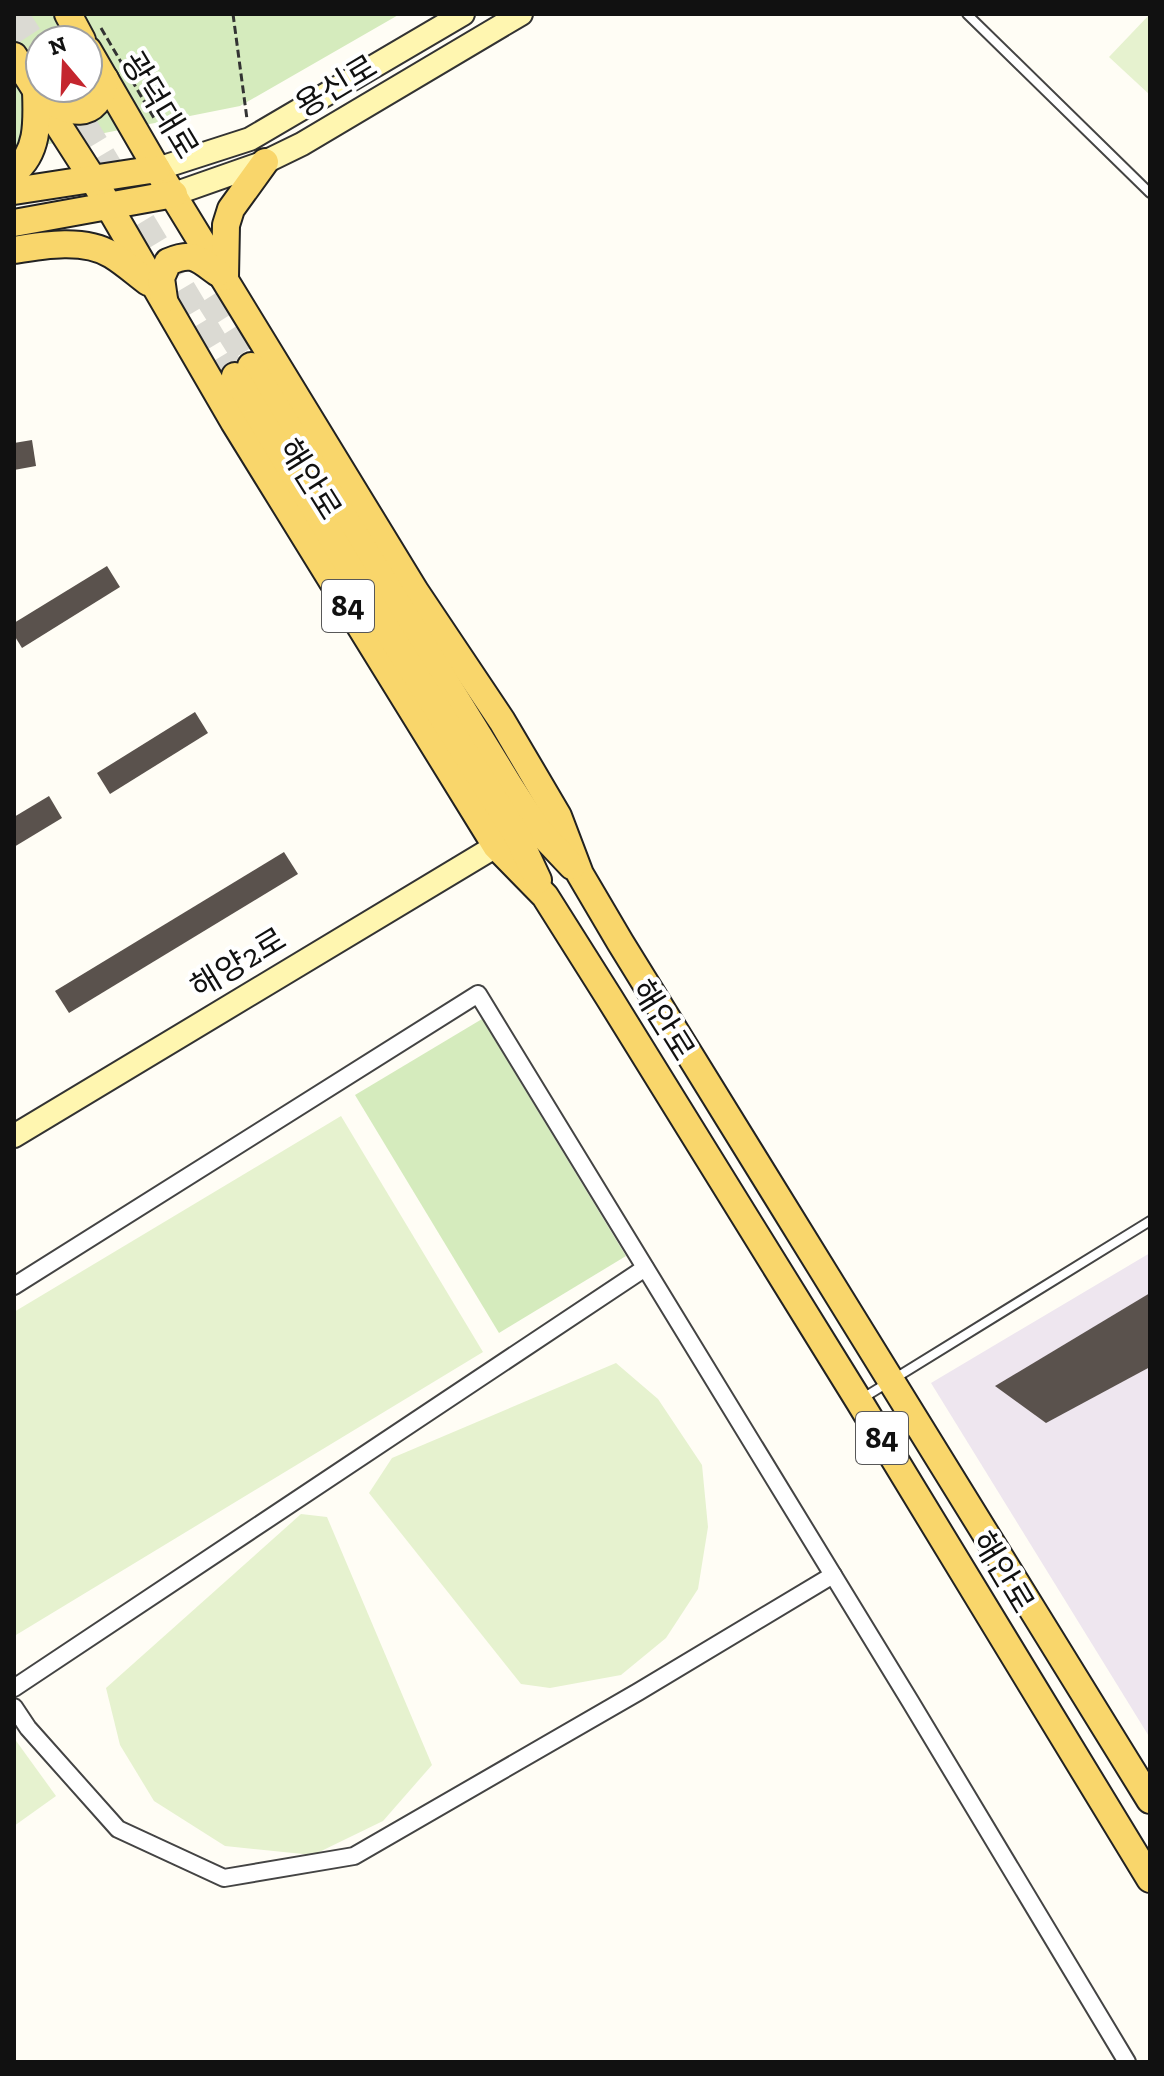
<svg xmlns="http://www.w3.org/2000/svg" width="1164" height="2076" viewBox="0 0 1164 2076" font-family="'Zilla Slab','Noto Sans KR',serif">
  <rect width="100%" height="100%" fill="#fffdf5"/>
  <path fill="#eee6ef" d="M1150,1253V1738L931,1383Z"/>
  <g fill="#d5ebbd" fill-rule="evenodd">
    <path d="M14,14H400L240,106L14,151ZM40,40H88V88H40Z"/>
    <path d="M482,1019L626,1256L499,1333L355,1095Z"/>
  </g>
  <g fill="#e6f2cf">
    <path d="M1150,14V95L1109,57Z"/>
    <path d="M341,1116L483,1352L16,1635L14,1312Z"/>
    <path d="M616,1363L658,1399L702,1465L708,1527L698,1589L666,1638L621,1675L550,1688L521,1684L369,1493L392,1458Z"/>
    <path d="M301,1514L327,1517L432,1765L383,1821L313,1855L225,1846L154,1801L120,1745L106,1688Z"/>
    <path d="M14,1738L56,1796L14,1826Z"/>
  </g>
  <g fill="#5a524d">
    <path d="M32,440L36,466L14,470V443Z"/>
    <path d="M107,566L120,587L22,648L14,635V623Z"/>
    <path d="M195,712L208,733L110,794L97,773Z"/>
    <path d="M49,796L62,818L14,847V817Z"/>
    <path d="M284,852L298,874L69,1013L55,991Z"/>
    <path d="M1150,1293V1367L1046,1423L995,1386Z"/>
  </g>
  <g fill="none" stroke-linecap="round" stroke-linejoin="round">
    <g stroke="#dbdad3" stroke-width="26" stroke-dasharray="26 13" stroke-linecap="butt">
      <path d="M15,14L40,53"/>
      <path d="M62,88L235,376"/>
      <path d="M208,298L251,366"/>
    </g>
    <g stroke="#444" stroke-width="12">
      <g id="lane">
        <path d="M967,14L1150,193"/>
        <path d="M863,1398L1150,1221"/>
      </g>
    </g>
    <g stroke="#444" stroke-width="20">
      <g id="street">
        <path d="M14,1286L478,994L910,1701L1127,2062"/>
        <path d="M14,1688L645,1268"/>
        <path d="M14,1707L28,1728L118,1829L224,1878L354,1856L638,1692L833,1575"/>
      </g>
    </g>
    <g stroke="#333" stroke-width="26">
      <g id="secondary">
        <path d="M157,169L250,139L463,14"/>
        <path d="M174,194L265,162L302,144L521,14"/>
        <path d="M14,1136L496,846"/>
      </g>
    </g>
    <g stroke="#222" stroke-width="30">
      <g id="primary">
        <path d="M68,14L82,40"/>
        <path d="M88,50L157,169L415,591L502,721L558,816L580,874L620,942L1150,1800"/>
        <path d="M14,56L93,179L234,422L496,846L545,896L610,999L859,1401L1150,1879"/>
        <path d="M39,93C67,114 98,124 105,79"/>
        <path d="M14,172C39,152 37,121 36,91"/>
        <path d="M14,191L157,169"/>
        <path d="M14,223L174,194"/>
        <path d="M14,250C44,245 85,238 112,255C125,263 136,273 148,282"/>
        <path d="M225,277L226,225L231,209L265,162"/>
        <path d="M164,299L161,278L168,262C193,251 197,258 218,273"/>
        <path d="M251,366L509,785L538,830L572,866"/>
        <path d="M235,376L389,633L517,835L538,880"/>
      </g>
    </g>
    <g stroke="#333" stroke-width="3" stroke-dasharray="8 4" stroke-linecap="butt">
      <path d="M233,14L247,119"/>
      <path d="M101,28L154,118"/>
    </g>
    <use href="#lane" stroke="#fff" stroke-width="8"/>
    <use href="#street" stroke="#fff" stroke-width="16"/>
    <use href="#secondary" stroke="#fff6b0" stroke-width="22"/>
    <use href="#primary" stroke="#f9d66b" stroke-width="26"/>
  </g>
  <g text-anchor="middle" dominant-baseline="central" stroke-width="8" stroke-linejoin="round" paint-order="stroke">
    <g fill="#fff" stroke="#585858" stroke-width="2">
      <rect x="322" y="580" width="52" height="52" rx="6"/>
      <rect x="856" y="1412" width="52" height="52" rx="6"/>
    </g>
    <g font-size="30" font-weight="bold" fill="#111">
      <text x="348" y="606">84</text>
      <text x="882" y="1438">84</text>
    </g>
    <g font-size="32" fill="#111" stroke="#fff">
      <text transform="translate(336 86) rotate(-31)">용신로</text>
      <text transform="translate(160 105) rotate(59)">광덕대로</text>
      <text transform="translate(310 479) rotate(58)">해안로</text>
      <text transform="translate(238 963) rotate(-31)">해양2로</text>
      <text transform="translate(663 1020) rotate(58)">해안로</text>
      <text transform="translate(1003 1572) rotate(59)">해안로</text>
    </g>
  </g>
  <rect width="1164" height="2076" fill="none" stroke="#111111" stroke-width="32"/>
  <g transform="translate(64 64) rotate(341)"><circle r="38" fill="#ffffff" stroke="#a0a0a0" stroke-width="2"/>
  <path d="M0-6L14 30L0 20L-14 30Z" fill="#c4262e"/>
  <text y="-12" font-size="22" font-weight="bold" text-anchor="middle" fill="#111111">N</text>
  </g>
</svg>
